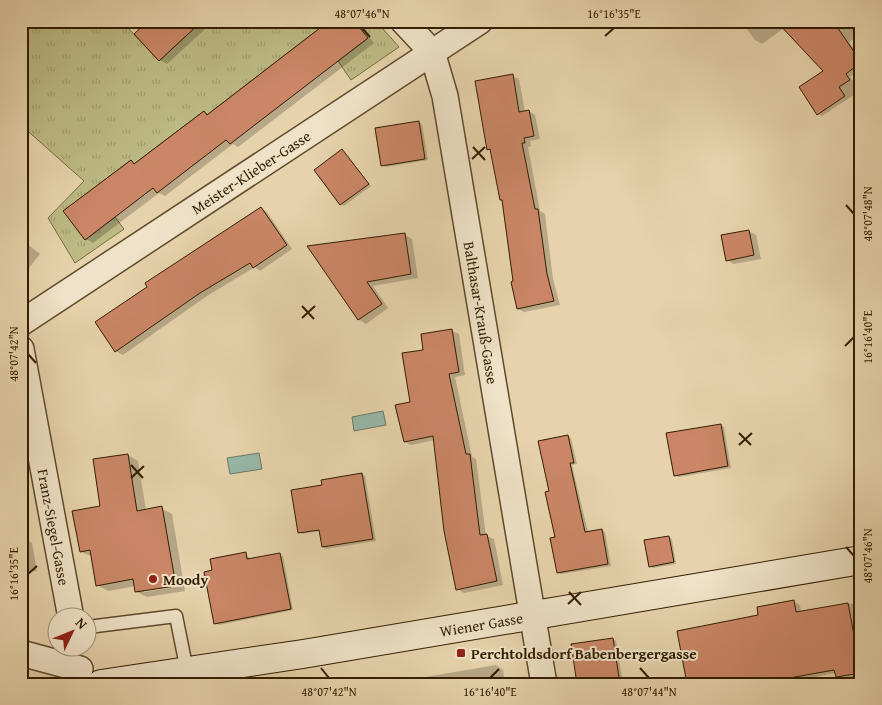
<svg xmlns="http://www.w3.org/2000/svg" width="882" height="705" viewBox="0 0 882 705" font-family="'Gentium Book Plus',serif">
  <defs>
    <pattern id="grass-tufts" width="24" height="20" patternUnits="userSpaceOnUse" patternTransform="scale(1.25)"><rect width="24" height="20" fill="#bdba84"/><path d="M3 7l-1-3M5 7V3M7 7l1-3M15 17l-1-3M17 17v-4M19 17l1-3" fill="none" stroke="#a39f70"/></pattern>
  </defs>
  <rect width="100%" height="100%" fill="#e6d3ab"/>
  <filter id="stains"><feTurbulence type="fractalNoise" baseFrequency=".004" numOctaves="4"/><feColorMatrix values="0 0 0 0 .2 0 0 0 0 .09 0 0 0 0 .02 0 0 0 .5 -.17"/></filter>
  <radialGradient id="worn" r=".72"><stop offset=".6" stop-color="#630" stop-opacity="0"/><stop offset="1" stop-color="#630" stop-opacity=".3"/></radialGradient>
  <g fill="url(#grass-tufts)" stroke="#786c42">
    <path d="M21,21H134L128,28L159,61L202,21H329L207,115L204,111L134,164L131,160L64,211L85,240L115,217L124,229L75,263L48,218L84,181L21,125Z"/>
    <path d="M354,21H376L399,47L351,80L338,61L367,39Z"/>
  </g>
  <g fill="#96b8a8" stroke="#6e7a65">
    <path d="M383,411L386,425L354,431L352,417Z"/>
    <path d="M259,453L262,469L230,474L227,458Z"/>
  </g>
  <g fill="#0003" fill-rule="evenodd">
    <path d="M150,21H214L167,64L160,60Z"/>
    <path d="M331,21H357L374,43L238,147L233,144L165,196L159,193L93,243L86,239L131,161L136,164L204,112L209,115Z"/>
    <path d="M741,21H794L762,44L755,40Z"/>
    <path d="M806,21H861V34L849,42L861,59V69L850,77L860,91L822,116L818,114L825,72Z"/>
    <path d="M512,76L519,79L525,112L529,111L535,115L540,139L530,141L531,146L528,147L540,211L545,214L553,279L560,305L524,312L518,309L504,201L501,200L491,151L488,149Z"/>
    <path d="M418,122L422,124L428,160L386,167L382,165Z"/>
    <path d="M342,150L371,186L344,206L341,204Z"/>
    <path d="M261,208L267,212L292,249L260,271L255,267L207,296L123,355L116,351L97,323Z"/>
    <path d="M749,231L756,235L761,259L734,264L727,260Z"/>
    <path d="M405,235L412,239L418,278L373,286L388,308L366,324L358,319L309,247Z"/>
    <path d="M21,239L40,254L21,278Z"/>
    <path d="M452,331L459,334L465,375L455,377L472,457L476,459L486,536L494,539L503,585L464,593L458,589L435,440L411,445L405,442L411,403L425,351Z"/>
    <path d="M720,425L724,427L731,468L679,477L675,475Z"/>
    <path d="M568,436L571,438L577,464L572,465L588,532L602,530L605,532L611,566L561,574L558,572L557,538L550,492Z"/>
    <path d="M128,455L138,461L146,510L161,508L172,514L185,591L147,597L137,592L136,586L108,591L97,585L93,557L81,552ZM182,583V586L144,592V590Z"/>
    <path d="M861,463V478L858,464Z"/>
    <path d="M21,471L25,473L28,494L21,495Z"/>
    <path d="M362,474L365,476L376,541L326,549L323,547L320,531L302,534L299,532L324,486Z"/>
    <path d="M668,537L672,539L676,564L653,568L650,566Z"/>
    <path d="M28,540L32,543L37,571L21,573V541Z"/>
    <path d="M246,553L250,560L279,554L283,556L293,610L219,625L215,623L213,571Z"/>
    <path d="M794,602L800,605L801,613L861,602V677L843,680L837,677L836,673L779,684H688L760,616Z"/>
    <path d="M613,639L616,641L623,684H579Z"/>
    <path d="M496,665L503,670L505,684H384Z"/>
  </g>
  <g fill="#ca8666" stroke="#321d00">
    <path d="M148,21H202L159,61L134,34Z"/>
    <path d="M329,21H354L368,38L230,144L226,140L157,193L153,188L85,240L63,211L131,160L134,164L204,111L207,115Z"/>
    <path d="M776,21H833L861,62L846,74L850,80L839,87L845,96L817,115L799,87L823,71Z"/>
    <path d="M513,74L519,112L529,110L534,136L524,138L525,143H522L535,209H538L547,274L554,301L517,309L511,282L513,281L502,200H500L490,149L487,150L475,81Z"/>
    <path d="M419,121L425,159L381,166L375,128Z"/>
    <path d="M342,149L369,184L340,205L314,170Z"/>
    <path d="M261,207L287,245L253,268L250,263L200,293L115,352L95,322L147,287L145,283Z"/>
    <path d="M749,230L754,255L726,261L721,235Z"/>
    <path d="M405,233L411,274L367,282L382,304L358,320L307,246Z"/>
    <path d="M452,329L459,372L449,374L466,454H470L480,535L487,534L497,581L456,590L444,531L433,436L404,442L395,405L410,402L402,353L423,350L421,334Z"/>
    <path d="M721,424L728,466L674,476L666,433Z"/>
    <path d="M568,435L574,463H570L585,532L602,529L608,564L557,573L550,538L555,537L545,492L549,491L538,441Z"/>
    <path d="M128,454L137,511L162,506L176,586L135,592L133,579L96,586L90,550L80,552L72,511L100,506L93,459Z"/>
    <path d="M362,473L373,539L322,547L319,530L298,533L291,490L322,485L321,480Z"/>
    <path d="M669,536L674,562L649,567L644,540Z"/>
    <path d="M246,552L247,559L280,553L291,609L214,624L204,572L212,570L210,559Z"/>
    <path d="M794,600L796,612L848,603L861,673L836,677L834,670L756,684H687L677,631L758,615L757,607Z"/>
    <path d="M613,638L620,684H577L571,644Z"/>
  </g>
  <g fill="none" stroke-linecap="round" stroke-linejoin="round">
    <g stroke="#5f4a2b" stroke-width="15">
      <path id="lane" d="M88,627L176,616L187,671"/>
    </g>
    <g stroke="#5f4a2b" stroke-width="28">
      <g id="street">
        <path id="s1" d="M403,21L432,52L445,96L544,684"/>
        <path id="s2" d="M21,323L480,21"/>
        <path id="s3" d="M21,349L71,618"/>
        <path d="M21,653L80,669"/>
      </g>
    </g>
    <g stroke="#321d00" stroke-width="30">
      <g id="secondary">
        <path id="s4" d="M101,684L303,654L861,560"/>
      </g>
    </g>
    <use href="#lane" stroke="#efe2c8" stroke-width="12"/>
    <use href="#street" stroke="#efe2c8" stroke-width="25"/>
    <use href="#secondary" stroke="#efe2c8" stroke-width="28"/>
  </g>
  <path fill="none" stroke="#321d00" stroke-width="2" d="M362,28L370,37M605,36L614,28M473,147L485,160M472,159L485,147M846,205L854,214M302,306L314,319M302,318L315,306M845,346L854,337M28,354L36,363M739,433L751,445M739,445L752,433M131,465L143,478M131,478L144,466M846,547L854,556M28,574L37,566M569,592L581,605M568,604L581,592M321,668L329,678M640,668L649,678M490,678L499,669"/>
  <g fill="#8f2418" stroke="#efe2c8" stroke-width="2">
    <circle cx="153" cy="579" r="5"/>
    <rect x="456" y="648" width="10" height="10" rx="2.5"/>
  </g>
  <g text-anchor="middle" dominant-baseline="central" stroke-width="4" stroke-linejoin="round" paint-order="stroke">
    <g font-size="15" fill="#321d00" stroke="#efe2c8">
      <text stroke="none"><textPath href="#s2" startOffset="275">Meister-Klieber-Gasse</textPath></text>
      <text stroke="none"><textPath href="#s1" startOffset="308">Balthasar-Krauß-Gasse</textPath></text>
      <text stroke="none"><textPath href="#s3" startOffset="181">Franz-Siegel-Gasse</textPath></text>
      <text stroke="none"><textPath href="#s4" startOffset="385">Wiener Gasse</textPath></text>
    </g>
    <g font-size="15" font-weight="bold" fill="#321d00" stroke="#efe2c8" text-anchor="start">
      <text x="163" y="579">Moody</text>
      <text x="471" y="653">Perchtoldsdorf Babenbergergasse</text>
    </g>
  </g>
  <rect width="882" height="705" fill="none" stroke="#e6d3ab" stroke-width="55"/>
  <g transform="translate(72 632) rotate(47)"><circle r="24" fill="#efe2c8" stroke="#a39378"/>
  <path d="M0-4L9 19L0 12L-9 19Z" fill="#8f2418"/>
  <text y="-8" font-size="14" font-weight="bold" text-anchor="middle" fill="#321d00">N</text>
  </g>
  <rect x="28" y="28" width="826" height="650" fill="none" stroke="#321d00" stroke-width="2"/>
  <g font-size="12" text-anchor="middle" fill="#321d00">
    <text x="362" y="18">48°07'46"N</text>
    <text x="614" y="18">16°16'35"E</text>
    <text transform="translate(868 214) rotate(-90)" y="4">48°07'48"N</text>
    <text transform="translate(868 337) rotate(-90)" y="4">16°16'40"E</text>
    <text transform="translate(14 354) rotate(-90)" y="4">48°07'42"N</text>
    <text transform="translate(868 556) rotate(-90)" y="4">48°07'46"N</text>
    <text transform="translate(14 574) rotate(-90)" y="4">16°16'35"E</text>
    <text x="329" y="696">48°07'42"N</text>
    <text x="490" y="696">16°16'40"E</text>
    <text x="649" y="696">48°07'44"N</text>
  </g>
  <rect width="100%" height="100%" filter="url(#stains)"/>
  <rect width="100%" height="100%" fill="url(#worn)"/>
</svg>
